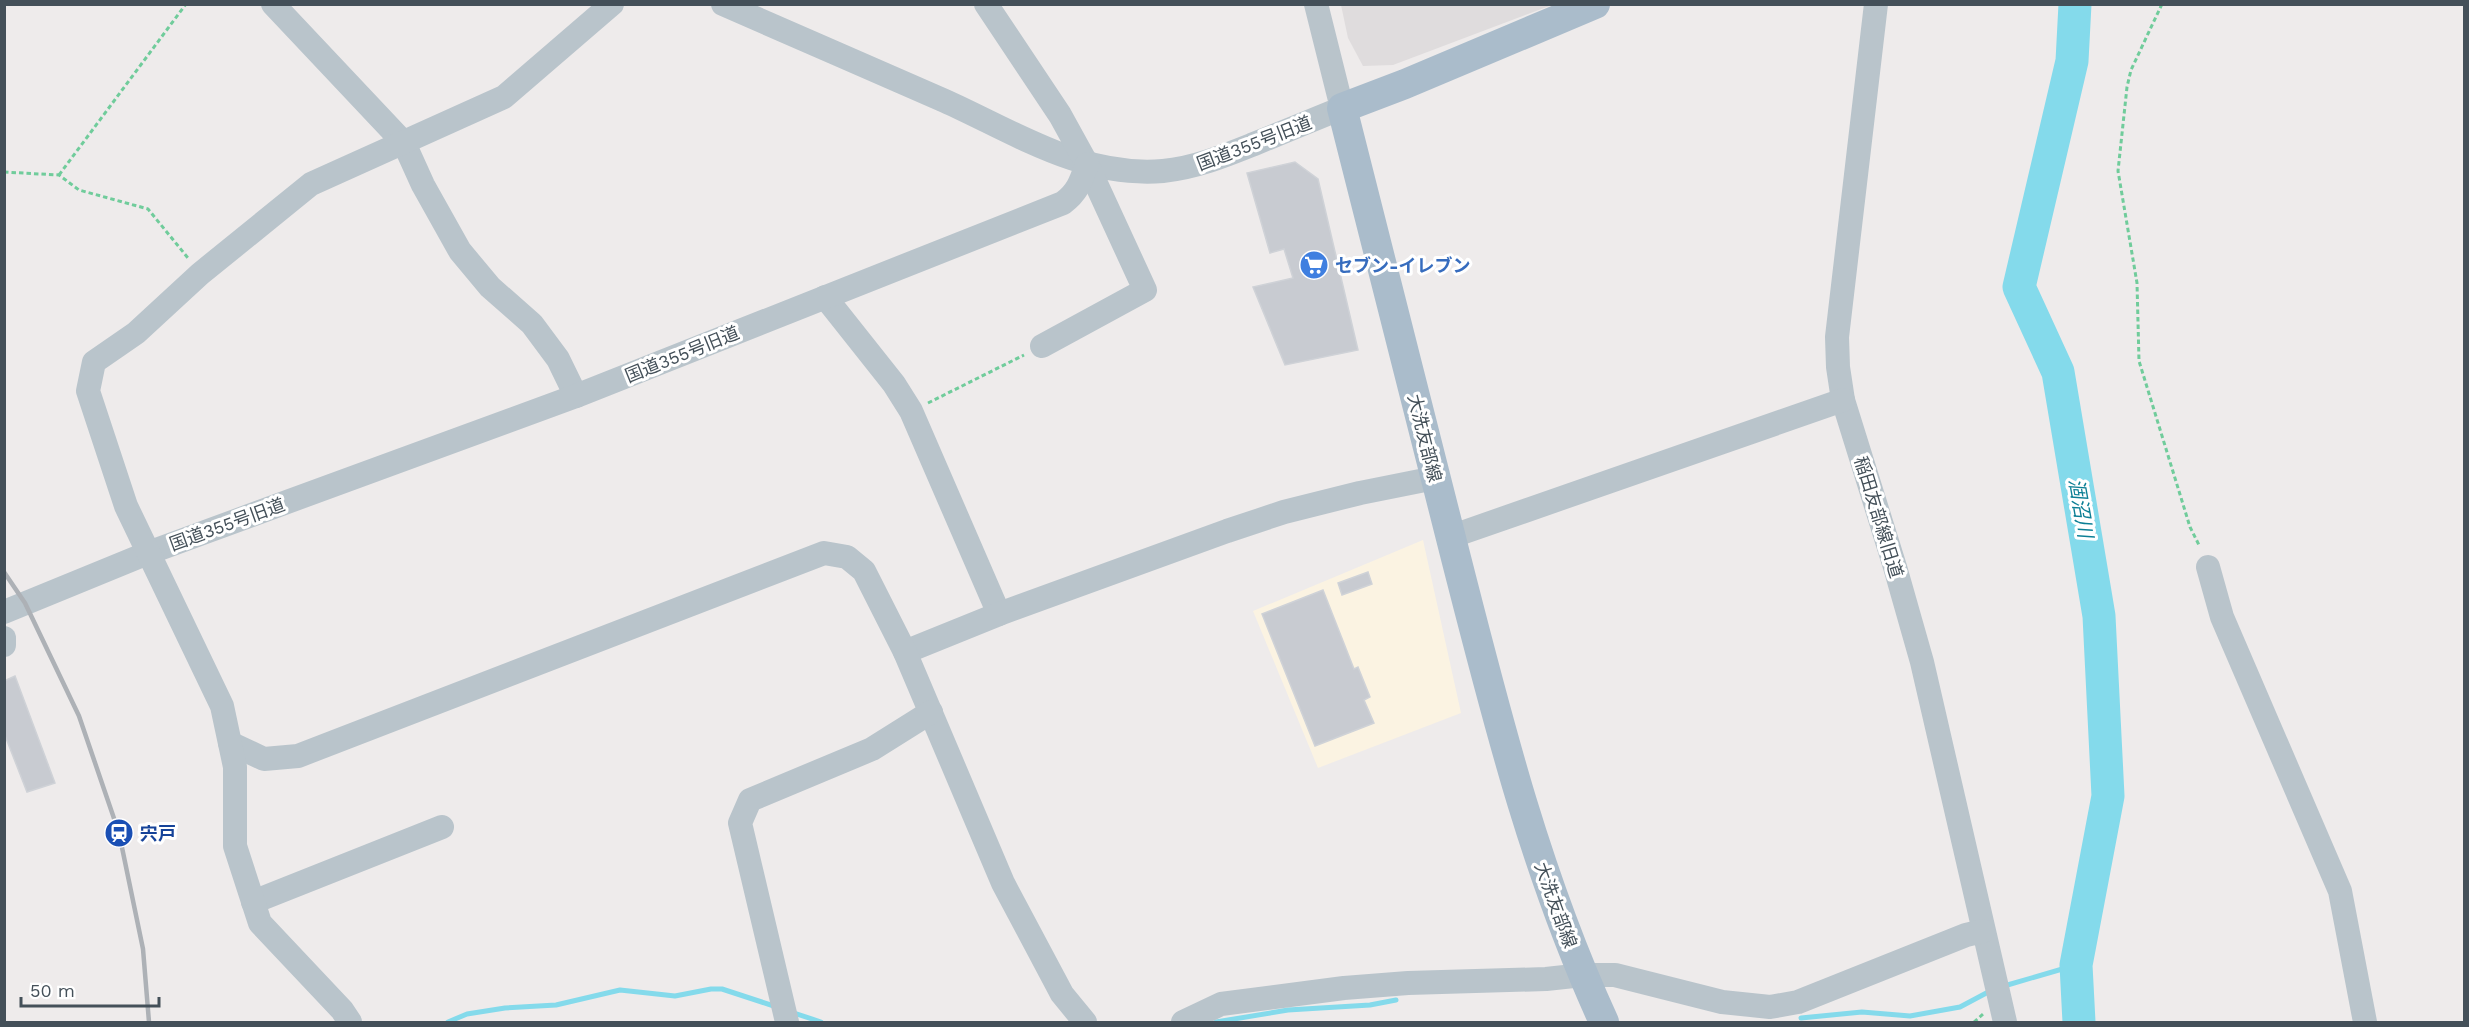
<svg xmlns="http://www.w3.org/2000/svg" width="2469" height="1027" viewBox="0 0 2469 1027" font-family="'Work Sans','Noto Sans JP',sans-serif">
  <rect width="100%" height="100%" fill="#eeebeb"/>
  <path fill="#fbf3e2" d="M1423,540L1461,713L1318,768L1253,611Z"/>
  <path fill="#dfdcdd" d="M1341,5V4L1552,5L1393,65L1363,66L1348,38Z"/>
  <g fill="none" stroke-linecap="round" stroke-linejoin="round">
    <g stroke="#84daeb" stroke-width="5">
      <path d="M2004,986L2076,965"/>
      <path d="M791,1012L821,1022"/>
      <path d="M1801,1018L1862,1012L1910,1016L1960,1007L1992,990"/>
      <path d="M448,1022L467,1014L505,1008L556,1005L620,990L675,996L711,989H722L777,1007"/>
      <path d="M1216,1022L1288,1010L1370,1005L1396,1000"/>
    </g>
    <path stroke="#84daeb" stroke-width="33" d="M2075,4L2072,61L2019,287L2058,372L2099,616L2108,796L2076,965L2079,1022"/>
  </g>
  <g fill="#c8cbd1" stroke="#cfd2d7" stroke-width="1.5">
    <path d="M1295,162L1318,179L1358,350L1285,365L1253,287L1293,278L1284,249L1270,253L1247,173Z"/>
    <path d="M1368,572L1372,584L1342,595L1338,583Z"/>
    <path d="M1323,590L1354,669L1358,667L1370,697L1364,700L1374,723L1315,746L1262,614Z"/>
    <path d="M15,676L55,783L27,792L4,733V681Z"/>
  </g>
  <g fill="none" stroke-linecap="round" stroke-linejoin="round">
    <g stroke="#70cc9b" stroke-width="3" stroke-dasharray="4.5 3" stroke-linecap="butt">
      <path d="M2162,4L2131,70L2127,87L2118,171L2137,283L2139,361L2190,527L2200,547"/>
      <path d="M4,172L59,175L79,190L148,209L188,258"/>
      <path d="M59,175L186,4"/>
      <path d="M928,403L1024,355"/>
      <path d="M1974,1022L1983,1014"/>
    </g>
    <g stroke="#b9c4cb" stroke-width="24">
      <path d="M273,4L404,143L423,185L460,251L490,287L532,324L558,359L576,396"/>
      <path d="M723,4C797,37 871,68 945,101C1014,132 1083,178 1163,171C1195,168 1224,156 1254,144C1283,132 1313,120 1342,108L1316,4"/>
      <path d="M986,4L1060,115L1087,164L1145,290L1042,346"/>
      <path d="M1876,4L1837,337L1838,367L1843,400L1895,567L1922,662L2005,1022"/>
      <path d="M825,297L894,384L911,411L999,614"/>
      <path d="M1450,537L1843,400"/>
      <path d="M2208,567L2222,617L2340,891L2365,1022"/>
      <path d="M4,612L148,553L576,396L1063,203C1078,192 1081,181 1087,164"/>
      <path d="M4,638V645"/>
      <path d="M905,652L999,614L1227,531L1284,512L1360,493L1435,478"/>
      <path d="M230,743L264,759L298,756L824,553L847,557L864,571L905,652L1003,883L1062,994L1085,1022"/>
      <path d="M253,902L442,827"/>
      <path d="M350,1022L342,1010L260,923L235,846V767L222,706L126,506L88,391L94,362L136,333L200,274L311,184L504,97L612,4"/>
      <path d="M787,1022L740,823L750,800L872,749L931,712"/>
      <path d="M1183,1022L1221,1004L1344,988L1408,983L1546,979L1583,975H1615L1722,1002L1770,1007L1798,1002L1966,935L1983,931"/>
    </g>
    <path stroke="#aabccb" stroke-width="30" d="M1595,4L1405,84L1342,108C1379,258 1417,408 1456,558C1497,718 1535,872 1604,1022"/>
    <path stroke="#adb1b6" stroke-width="4.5" d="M4,572L25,603L79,716L119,833L143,949L149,1022"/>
  </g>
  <defs>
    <g id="supermarket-disc" transform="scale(1.5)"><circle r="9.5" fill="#3f7fe0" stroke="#fff"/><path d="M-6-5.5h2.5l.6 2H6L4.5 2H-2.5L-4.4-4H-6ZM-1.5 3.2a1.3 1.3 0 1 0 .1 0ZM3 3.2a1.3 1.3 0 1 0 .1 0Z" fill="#fff"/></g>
    <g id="station-disc" transform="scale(1.5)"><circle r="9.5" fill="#1a4fb4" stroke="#fff"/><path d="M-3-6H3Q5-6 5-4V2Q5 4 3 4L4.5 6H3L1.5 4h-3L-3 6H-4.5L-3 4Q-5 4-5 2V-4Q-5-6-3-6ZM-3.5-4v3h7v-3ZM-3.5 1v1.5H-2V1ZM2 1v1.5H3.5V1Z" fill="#fff"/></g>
  </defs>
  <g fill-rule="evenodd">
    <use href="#supermarket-disc" x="1314" y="265"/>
    <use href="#station-disc" x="119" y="833"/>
  </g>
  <g text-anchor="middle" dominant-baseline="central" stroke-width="6" stroke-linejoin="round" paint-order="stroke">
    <g font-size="18" fill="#445059" stroke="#fff">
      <text transform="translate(1254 143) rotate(-21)">国道355号旧道</text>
      <text transform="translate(682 354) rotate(-22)">国道355号旧道</text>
      <text transform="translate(1425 438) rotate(76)">大洗友部線</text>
      <text transform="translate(1879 517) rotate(73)">稲田友部線旧道</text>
      <text transform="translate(227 524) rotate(-20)">国道355号旧道</text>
      <text transform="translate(1556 905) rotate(70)">大洗友部線</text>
    </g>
    <g font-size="18" font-weight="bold" fill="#366cbe" stroke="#fff" text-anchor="start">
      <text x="1335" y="265">セブン-イレブン</text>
    </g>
    <g font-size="18" font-weight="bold" fill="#164399" stroke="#fff" text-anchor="start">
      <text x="140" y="833">宍戸</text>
    </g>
    <g font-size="20" font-style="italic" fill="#0c7f95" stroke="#fff">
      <text transform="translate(2081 508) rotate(80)">涸沼川</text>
    </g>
  </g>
  <rect width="2469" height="1027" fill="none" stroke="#445059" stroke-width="12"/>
  <path d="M21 997v9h138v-9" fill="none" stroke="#445059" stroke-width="3"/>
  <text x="30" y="997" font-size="18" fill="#445059" stroke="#ffffff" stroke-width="4.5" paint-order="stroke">50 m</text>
</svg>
